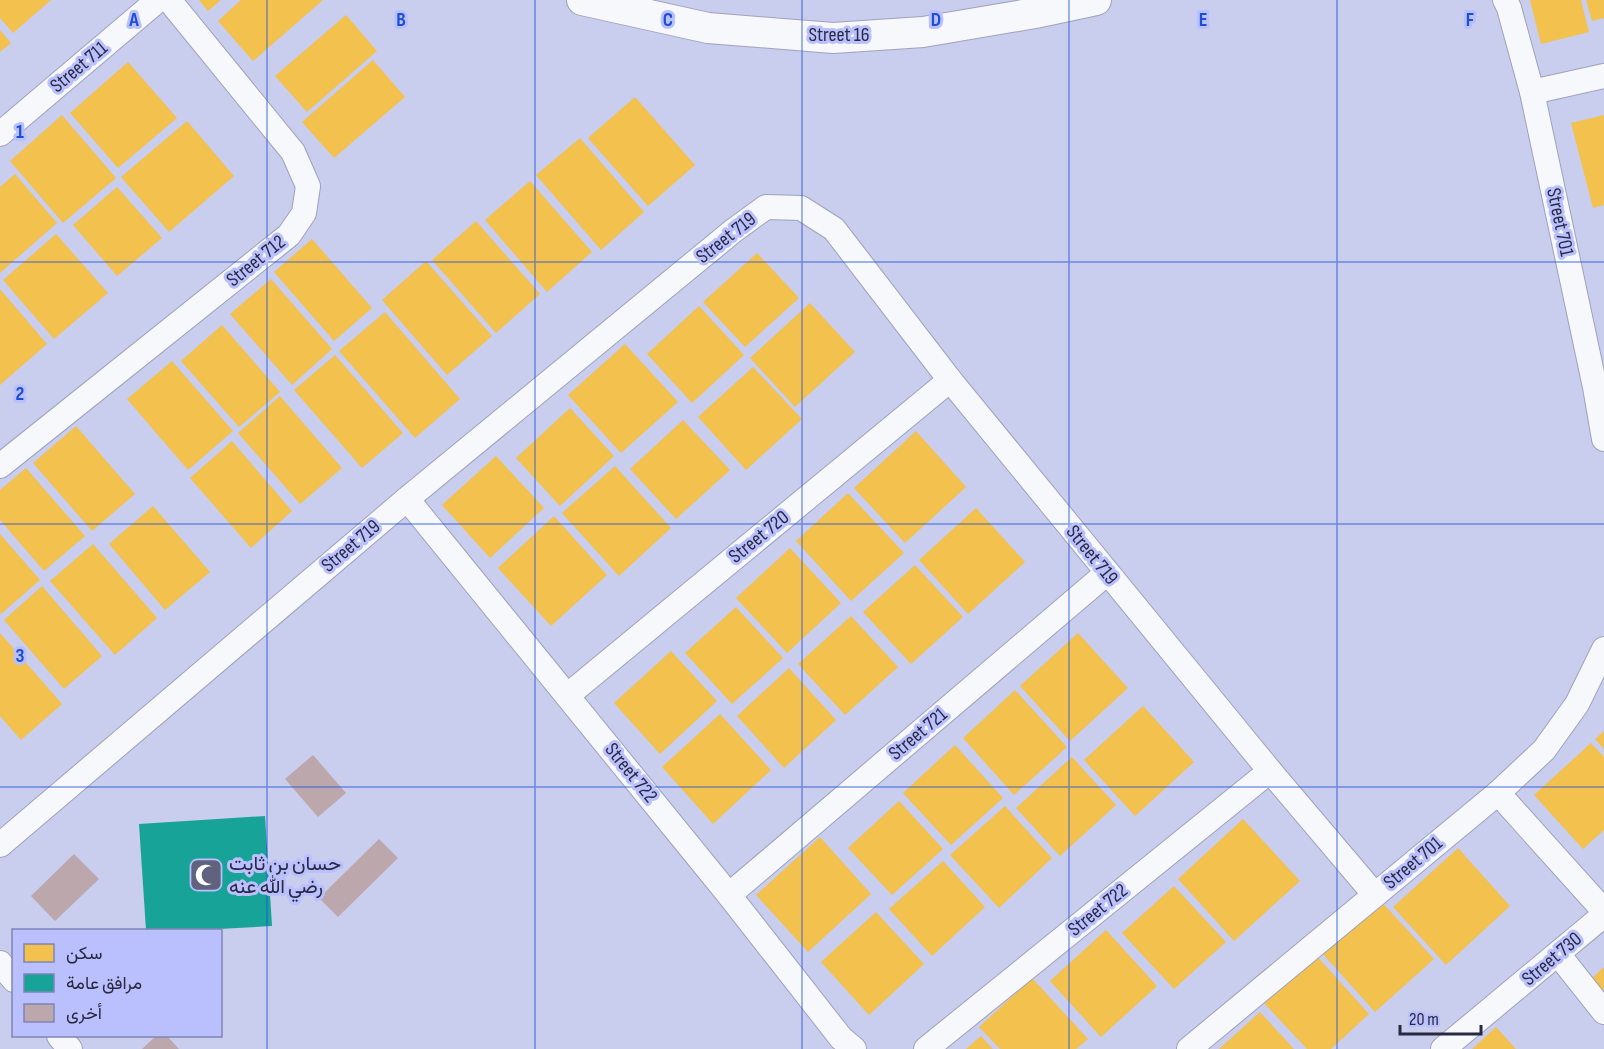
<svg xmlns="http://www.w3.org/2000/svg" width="1604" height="1049" viewBox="0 0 1604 1049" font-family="'Sofia Sans Condensed',Vazirmatn,sans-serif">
  <rect width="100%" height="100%" fill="#c9cdee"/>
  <g fill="#f2c14e">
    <path d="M0,0H51L13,33L0,18Z"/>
    <path d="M199,0H221L208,11Z"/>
    <path d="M241,0H323L253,61L218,21Z"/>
    <path d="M1530,0H1581L1589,32L1541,44Z"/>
    <path d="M1586,0H1604V18L1592,21Z"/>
    <path d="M346,15L377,51L307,112L275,76Z"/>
    <path d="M0,30L11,43L0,52Z"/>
    <path d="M373,60L405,97L334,158L302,122Z"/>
    <path d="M128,62L177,118L118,168L70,113Z"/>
    <path d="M635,97L695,165L648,206L588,138Z"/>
    <path d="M62,115L116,178L63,223L10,161Z"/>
    <path d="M1604,115V205L1593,208L1571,123Z"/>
    <path d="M187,121L234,176L169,232L121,177Z"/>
    <path d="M580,138L644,212L601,250L536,175Z"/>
    <path d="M15,174L57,223L0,273V187Z"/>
    <path d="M530,181L592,252L547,292L485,220Z"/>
    <path d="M117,187L162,238L117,276L73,225Z"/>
    <path d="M476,221L540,294L496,333L432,260Z"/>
    <path d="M56,234L108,293L54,339L3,280Z"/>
    <path d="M312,239L372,308L334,341L274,272Z"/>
    <path d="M757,253L799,298L745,347L703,302Z"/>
    <path d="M426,261L492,336L447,375L382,300Z"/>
    <path d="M271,279L332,349L292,385L230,314Z"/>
    <path d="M0,289L47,344L0,385Z"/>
    <path d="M810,303L855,352L795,407L750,358Z"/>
    <path d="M699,306L744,355L692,403L647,354Z"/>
    <path d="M385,312L460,399L415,438L339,351Z"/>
    <path d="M222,325L280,392L239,427L181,361Z"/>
    <path d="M625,344L678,402L621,453L568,395Z"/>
    <path d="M335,355L403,433L362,468L294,390Z"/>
    <path d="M172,361L233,431L188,470L127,399Z"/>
    <path d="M753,367L802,419L746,470L698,417Z"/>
    <path d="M280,396L342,468L300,504L238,433Z"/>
    <path d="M570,408L614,456L560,506L516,458Z"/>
    <path d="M683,420L730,470L676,519L630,469Z"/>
    <path d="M76,426L135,494L92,531L33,463Z"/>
    <path d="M916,431L966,487L905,543L854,488Z"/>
    <path d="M232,441L292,511L251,548L190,478Z"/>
    <path d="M496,456L544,508L490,558L442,505Z"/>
    <path d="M615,466L671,528L619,576L562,513Z"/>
    <path d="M26,468L85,536L44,571L0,520V490Z"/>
    <path d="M848,493L904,553L851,601L796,541Z"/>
    <path d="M153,506L210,572L165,610L109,544Z"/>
    <path d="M976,508L1025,562L968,614L919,560Z"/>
    <path d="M554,516L607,575L551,626L498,568Z"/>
    <path d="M0,534L40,580L1,614L0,613Z"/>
    <path d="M93,544L157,618L115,655L50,581Z"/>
    <path d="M790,548L841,603L787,653L736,598Z"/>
    <path d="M915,565L963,617L911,664L863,612Z"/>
    <path d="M42,586L102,656L64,689L4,620Z"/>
    <path d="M736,607L783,658L732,704L685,653Z"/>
    <path d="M851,616L898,667L845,715L798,664Z"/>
    <path d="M0,633L62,704L21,740L0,716Z"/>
    <path d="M1078,633L1128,688L1070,741L1020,686Z"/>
    <path d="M671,651L717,701L660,754L614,703Z"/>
    <path d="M789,668L836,720L784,768L737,716Z"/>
    <path d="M1015,690L1067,747L1014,795L963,738Z"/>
    <path d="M1143,706L1194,762L1135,816L1084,760Z"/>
    <path d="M720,714L771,770L713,824L662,767Z"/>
    <path d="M1604,731V749L1595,739Z"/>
    <path d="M1591,743L1604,757V830L1583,849L1534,795Z"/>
    <path d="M955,745L1003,798L951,845L903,793Z"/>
    <path d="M1072,757L1116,805L1060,856L1016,808Z"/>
    <path d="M899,801L943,849L892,895L848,848Z"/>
    <path d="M1005,806L1052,858L999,908L950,855Z"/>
    <path d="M1243,819L1300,881L1234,941L1178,879Z"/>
    <path d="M820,837L871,894L808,952L756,895Z"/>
    <path d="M1458,848L1510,906L1446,965L1393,907Z"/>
    <path d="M943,861L985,907L932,956L889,909Z"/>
    <path d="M1174,886L1226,942L1174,989L1122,933Z"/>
    <path d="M1379,899L1434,959L1375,1012L1321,952Z"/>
    <path d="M876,912L924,964L869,1015L821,962Z"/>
    <path d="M1106,930L1157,986L1101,1037L1050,981Z"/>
    <path d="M1315,954L1369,1014L1331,1049H1307L1263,1002Z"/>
    <path d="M1604,967V993L1591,979Z"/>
    <path d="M1032,978L1088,1039L1076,1049H1000L979,1027Z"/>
    <path d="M1260,1012L1294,1049H1219Z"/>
    <path d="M1496,1027L1516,1049H1472Z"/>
    <path d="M981,1036L993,1049H966Z"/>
  </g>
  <path fill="#17a398" d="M265,816L272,926L200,930H146L139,824Z"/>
  <g fill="#bca7ad">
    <path d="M313,755L346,793L318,817L285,779Z"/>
    <path d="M379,839L398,858L338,917L319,898Z"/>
    <path d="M74,854L99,879L55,921L31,896Z"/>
    <path d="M156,1036H167L179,1049H142Z"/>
  </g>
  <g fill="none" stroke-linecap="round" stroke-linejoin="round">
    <g stroke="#9fa2bb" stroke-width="26">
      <g id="minor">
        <path d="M1505,0L1509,8L1532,92L1595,387L1604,439"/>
        <path d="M1532,92L1604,76"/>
        <path d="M0,134L158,0"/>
        <path d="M0,466L289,235L304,213L308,186L293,152L169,0"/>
        <path d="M407,499L729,895L841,1038L854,1049"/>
        <path d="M568,695L950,380"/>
        <path d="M1498,793L1604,911"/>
        <path d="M0,845L407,499L733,231L766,207L801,208L834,229L950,380L1270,771L1375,895"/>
        <path d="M729,895L1107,573"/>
        <path d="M1558,954L1604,1012"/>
        <path d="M0,963L14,980"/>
        <path d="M59,1036L70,1049"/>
        <path d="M926,1049L1270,771"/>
        <path d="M1189,1049L1498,793L1544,750L1577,704L1604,649"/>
        <path d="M1443,1049L1604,915"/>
      </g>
    </g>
    <g stroke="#9fa2bb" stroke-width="32">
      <path id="tertiary" d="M582,0L708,28L833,38L923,32L1035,13L1096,0"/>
    </g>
    <use href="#minor" stroke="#f7f8fc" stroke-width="24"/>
    <use href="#tertiary" stroke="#f7f8fc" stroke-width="30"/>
  </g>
  <path fill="none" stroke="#1d4ed8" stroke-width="1.5" stroke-opacity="0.55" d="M267,0V1049M535,0V1049M802,0V1049M1069,0V1049M1337,0V1049M0,262H1604M0,524H1604M0,787H1604"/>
  <defs>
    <g id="mosque-square" transform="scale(1.725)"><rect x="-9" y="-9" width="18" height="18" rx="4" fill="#61637e" stroke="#bac0fd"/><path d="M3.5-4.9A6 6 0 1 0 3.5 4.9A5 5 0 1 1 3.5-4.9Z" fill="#fff"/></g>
  </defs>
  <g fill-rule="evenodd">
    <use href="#mosque-square" x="206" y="875"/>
  </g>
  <g text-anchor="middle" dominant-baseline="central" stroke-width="6" stroke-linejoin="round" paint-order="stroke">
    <g font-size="20" fill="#292a42" stroke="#bac0fd">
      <text x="839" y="35">Street 16</text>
      <text transform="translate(79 67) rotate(-40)">Street 711</text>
      <text transform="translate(1560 222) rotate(78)">Street 701</text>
      <text transform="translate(726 238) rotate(-38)">Street 719</text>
      <text transform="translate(256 261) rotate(-39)">Street 712</text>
      <text transform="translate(759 537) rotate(-39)">Street 720</text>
      <text transform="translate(351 546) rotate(-40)">Street 719</text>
      <text transform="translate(1092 555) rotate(51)">Street 719</text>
      <text transform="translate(918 734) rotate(-40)">Street 721</text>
      <text transform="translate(631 773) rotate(51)">Street 722</text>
      <text transform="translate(1413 863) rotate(-40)">Street 701</text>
      <text transform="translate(1098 910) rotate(-39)">Street 722</text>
      <text transform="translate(1552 959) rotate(-40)">Street 730</text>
    </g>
    <g font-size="20" fill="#292a42" stroke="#bac0fd" text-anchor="start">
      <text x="229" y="864">حسان بن ثابت<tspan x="229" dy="23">رضي الله عنه</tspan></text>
    </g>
  </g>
  <g font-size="20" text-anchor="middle" font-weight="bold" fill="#1d4ed8" stroke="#bac0fd" stroke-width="6" stroke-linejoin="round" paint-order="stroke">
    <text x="134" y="26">A</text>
    <text x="401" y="26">B</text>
    <text x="668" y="26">C</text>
    <text x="936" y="26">D</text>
    <text x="1203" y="26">E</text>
    <text x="1470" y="26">F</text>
    <text x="20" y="138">1</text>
    <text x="20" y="400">2</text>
    <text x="20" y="662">3</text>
  </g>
  <rect x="12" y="929" width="210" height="108" fill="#bac0fd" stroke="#8084b2" stroke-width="1.5"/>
  <rect x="24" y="944" width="30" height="18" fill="#f2c14e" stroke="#8084b2" stroke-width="1.5"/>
  <text x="66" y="959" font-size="18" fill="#292a42">سكن</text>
  <rect x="24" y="974" width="30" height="18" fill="#17a398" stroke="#8084b2" stroke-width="1.5"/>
  <text x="66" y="989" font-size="18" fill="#292a42">مرافق عامة</text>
  <rect x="24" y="1004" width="30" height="18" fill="#bca7ad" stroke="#8084b2" stroke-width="1.5"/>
  <text x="66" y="1019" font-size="18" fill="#292a42">أخرى</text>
  <path d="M1400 1025v9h81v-9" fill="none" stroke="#292a42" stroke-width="3"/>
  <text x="1409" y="1025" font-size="18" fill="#292a42" stroke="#bac0fd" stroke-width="4.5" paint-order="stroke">20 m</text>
</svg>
